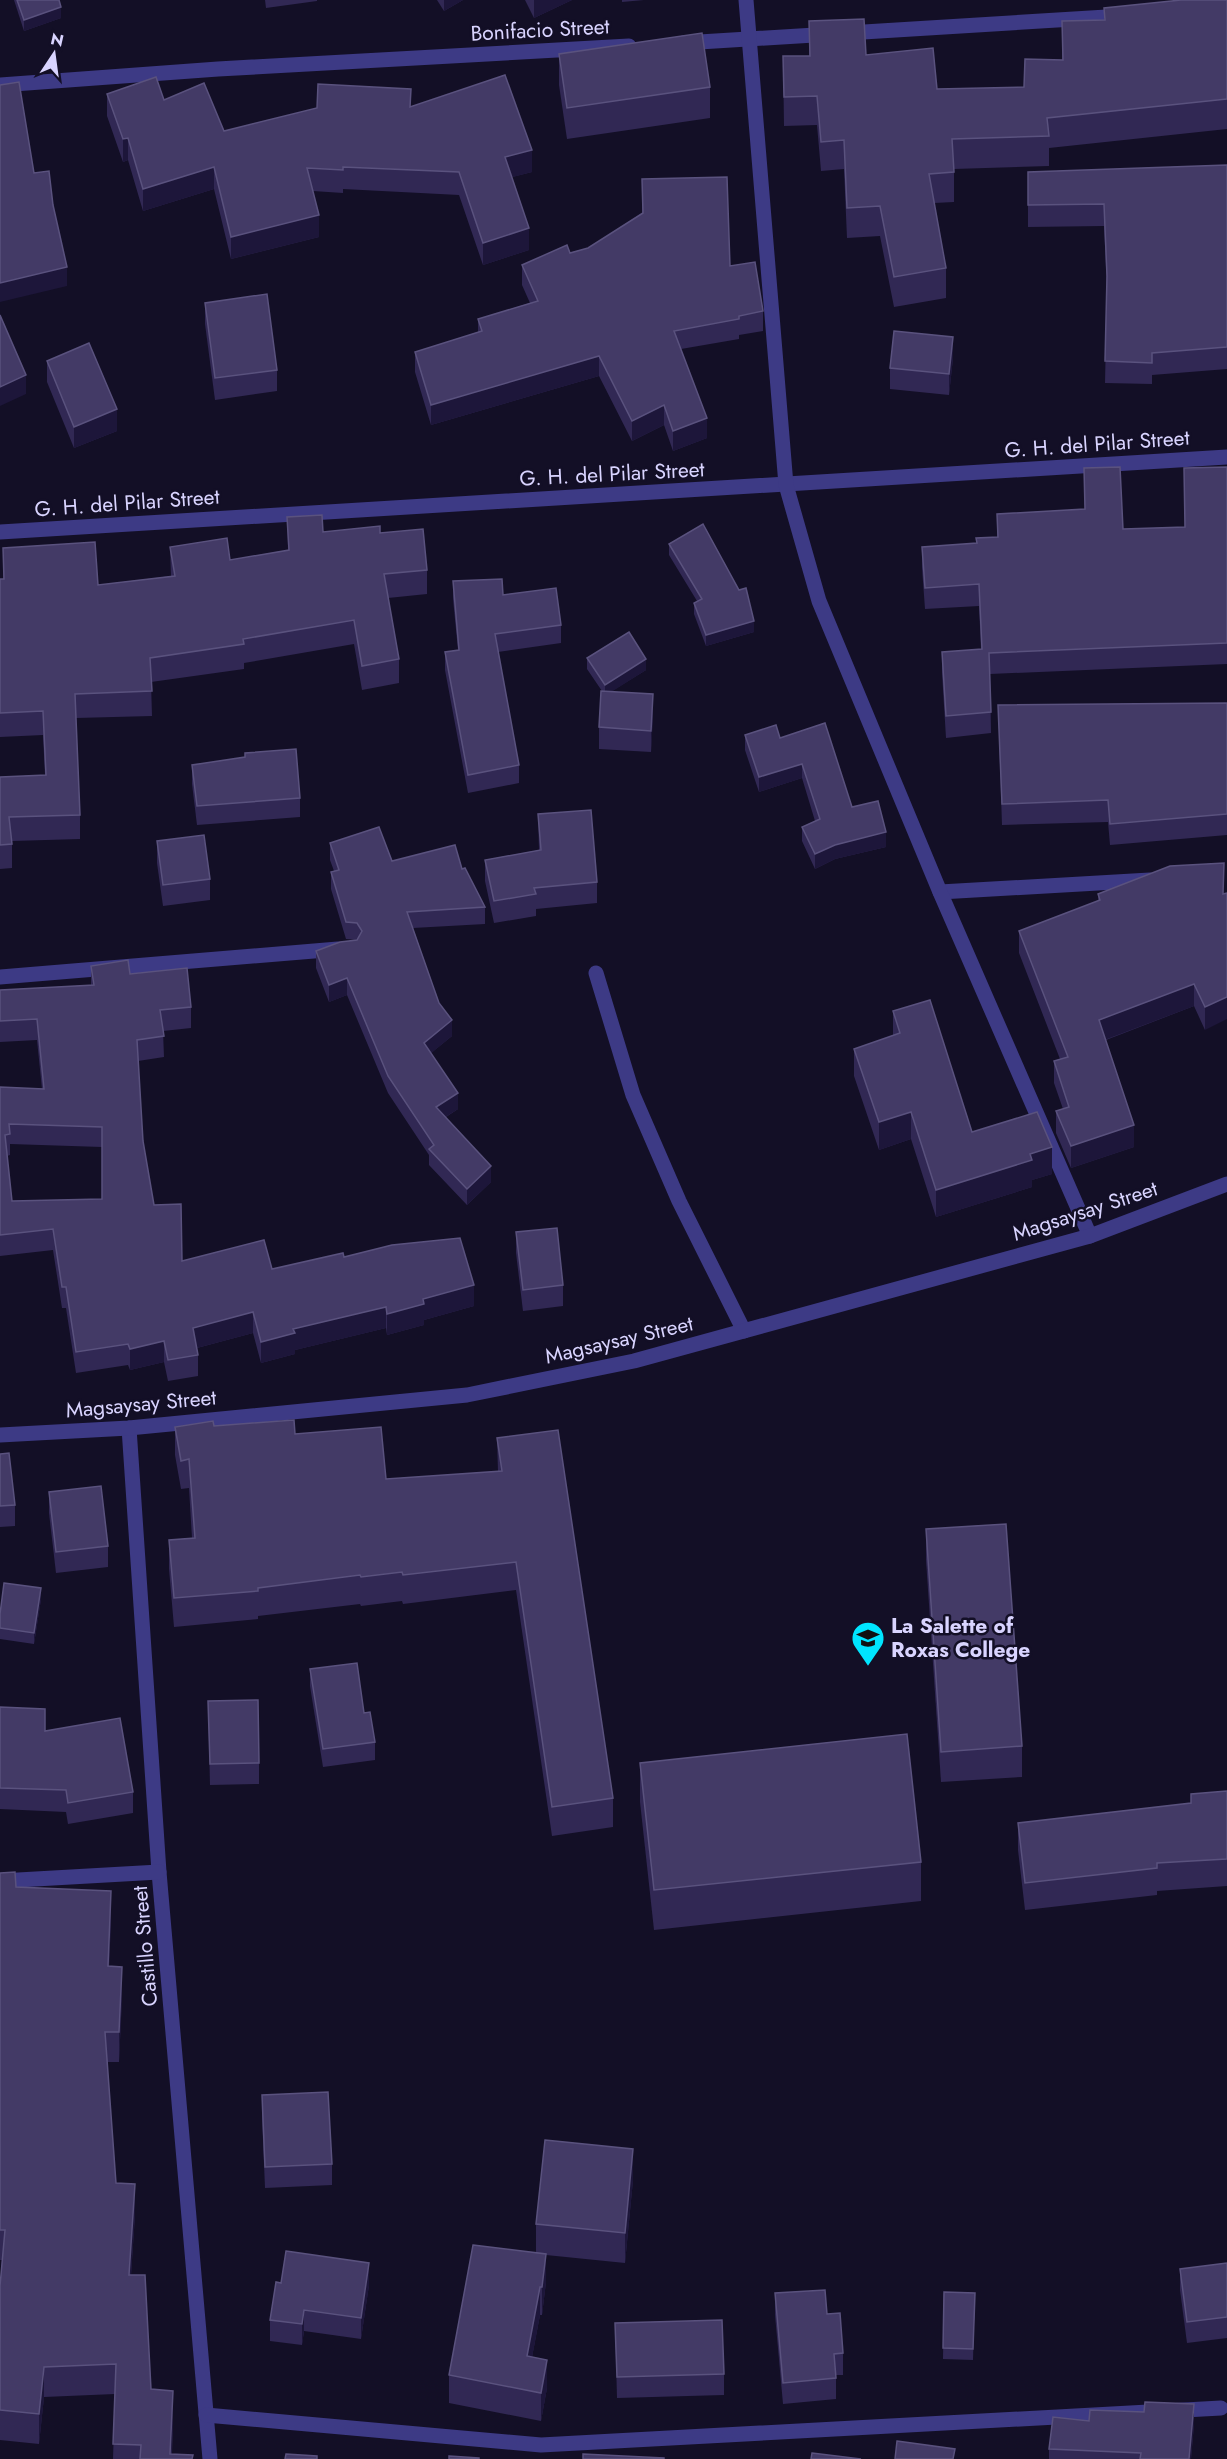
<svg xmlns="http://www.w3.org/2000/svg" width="1227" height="2459" viewBox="0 0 1227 2459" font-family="Jost,sans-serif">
  <rect width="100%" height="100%" fill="#130f26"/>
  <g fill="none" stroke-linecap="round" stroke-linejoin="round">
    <g stroke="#3d3a85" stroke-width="15">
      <path d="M683,43L1123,16"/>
      <path d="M0,85L218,69L629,46"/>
      <path d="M0,532L1227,457"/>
      <path d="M940,892L1150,880"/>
      <path d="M596,973L633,1095L679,1201L744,1331"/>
      <path d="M0,977L338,949"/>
      <path d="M129,1428L159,1872L210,2459"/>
      <path d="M0,1881L159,1872"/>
      <path d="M206,2415L541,2445L1221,2408"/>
    </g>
    <g stroke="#3d3a85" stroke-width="15">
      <path d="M746,0L786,485L819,601L940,892L1090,1236"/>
      <path d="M0,1435L129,1428L467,1395L634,1361L1090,1236L1227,1184"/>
    </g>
  </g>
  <g fill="#312854" fill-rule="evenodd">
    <path d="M14,0H59L61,18L24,31Z"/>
    <path d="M265,0H317V1L266,8Z"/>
    <path d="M437,0H463L444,11Z"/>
    <path d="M525,0H572L534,18Z"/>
    <path d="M622,0H644L622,2Z"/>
    <path d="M1227,0V129L1049,148V166L954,169V202L934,203L946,268V298L894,307L880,236L847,238L844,169L821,171L817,125L784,126L783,56H809V21L866,55L937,89L1024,87L1062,60V21L1104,20V8Z"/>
    <path d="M559,54L710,87V118L567,139L559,85Z"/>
    <path d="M107,94L164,100L224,131L411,107L532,172L512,177L529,250L483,265L459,195L343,189V193L313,191L319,237L231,259L214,189L143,211L128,160L123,162L107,116Z"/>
    <path d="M1227,165V369L1152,375V384L1105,383L1107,289L1104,226L1028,227V172Z"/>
    <path d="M642,179L730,266L763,311V331L739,335V339L681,349L707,438L673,451L664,425L632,441L599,376L431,425L415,372V352L478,332V319L530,303L522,285V265L588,248L642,213Z"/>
    <path d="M205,303L277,370V391L215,400L205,324Z"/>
    <path d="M953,358L949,395L890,389V368Z"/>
    <path d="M47,361L117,431L74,448L47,382Z"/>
    <path d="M1227,467V664L990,674L991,733L946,738L942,673V652L981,649L979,606L925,609L922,568V547L976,543L997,537V514L1085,509L1084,468L1123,529L1185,527Z"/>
    <path d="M287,517L323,532L380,533L427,570V594L388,598L399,659V683L362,690L354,644L244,663V669L151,682L152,716L76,718L80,815V839L12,841V868L0,869V777L45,775L43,735L0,737V579H3V548L98,585L171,576L170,547L230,560L288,550Z"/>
    <path d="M669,544L739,590L754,632L706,646L694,614V603L697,601L669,555Z"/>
    <path d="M453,581L503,595L561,625V643L498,652L519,765V783L468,793L445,670V652L458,650L453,599Z"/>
    <path d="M587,658L646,670L612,691L653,715L651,752L599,749V727L602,691L587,669Z"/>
    <path d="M1227,703V835L1110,845L1108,822L1002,825L998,705Z"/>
    <path d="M745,735L780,738L852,807L886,847L835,859L815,869L802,841V827L815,821L802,778L759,792L745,750Z"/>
    <path d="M192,765L300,798V817L197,825L192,784Z"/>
    <path d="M538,814L597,882V903L536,909V916L494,923L485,881V860L539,850Z"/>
    <path d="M157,841L210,879V900L163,906L157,863Z"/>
    <path d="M330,843L392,861L462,869L485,907V924L413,928L439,1003L452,1036L431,1053L458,1109L446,1117L491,1182L467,1205L429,1165V1155L388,1093L347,995L329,1002L316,968V951L357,940L346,939L331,889V872L334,871L330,860Z"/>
    <path d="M1224,863L1205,1030L1194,1006L1106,1040L1134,1147L1071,1168L1056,1133V1111L1063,1109L1054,1083V1061L1060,1059L1019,953V931L1098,901V894Z"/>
    <path d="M91,966L130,974L191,1007V1028L163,1031L164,1057L138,1061L143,1141L154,1205L182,1261L272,1269L344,1257L474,1306L424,1320V1325L387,1335L386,1328L295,1350V1354L261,1363L253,1333L197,1348L198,1355V1376L168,1381L164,1362L130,1370L128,1365L76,1373L66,1308H62L53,1250L0,1256V1087L42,1089L37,1040L0,1042V990L91,985ZM10,1144L102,1147V1199L12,1201L7,1156L10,1155Z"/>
    <path d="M893,1011L972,1132L1052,1174L1032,1180V1187L936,1217L911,1139L879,1150L854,1076V1049L893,1036Z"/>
    <path d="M516,1232L563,1285V1306L523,1311L516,1253Z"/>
    <path d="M214,1426L295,1434L386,1479L498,1472L497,1438L613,1798V1827L552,1836L516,1590L403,1604L402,1601L361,1606L360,1604L258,1616V1619L174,1627L169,1569V1540L192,1538L189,1488L181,1489L175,1455V1427Z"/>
    <path d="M0,1454L15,1505V1526L0,1527Z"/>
    <path d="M49,1492L108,1546V1567L56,1573L49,1513Z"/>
    <path d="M926,1529L1022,1746V1777L941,1782L926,1560Z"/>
    <path d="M41,1599L34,1644L0,1639V1614Z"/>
    <path d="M310,1669L364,1713L375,1742V1760L323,1767L310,1686Z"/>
    <path d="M208,1701L259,1763V1784L210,1785Z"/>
    <path d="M0,1707L45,1730L133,1792V1813L68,1824L66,1812L0,1809Z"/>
    <path d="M640,1763L921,1862V1901L654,1930L640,1802Z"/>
    <path d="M1227,1791V1886L1157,1891V1895L1025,1910L1018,1850V1823L1191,1804V1794Z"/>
    <path d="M0,1873L16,1887L111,1921L109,1966L122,1997L119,2062H107L116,2183L135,2215L131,2275L151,2389L173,2421L172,2454L193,2459H113L115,2394L44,2397L39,2444L0,2440V2286L2,2260H0Z"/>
    <path d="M262,2095L332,2164V2185L265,2188L262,2117Z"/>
    <path d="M633,2180L625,2263L546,2255V2282L542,2315H540L532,2357L547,2388L541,2421L449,2403V2375L536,2253V2224Z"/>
    <path d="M1227,2263V2338L1187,2343L1180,2290V2269Z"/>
    <path d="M281,2283L369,2285L361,2339L304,2331L302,2345L270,2341V2320Z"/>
    <path d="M944,2292L975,2293L973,2360L943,2359Z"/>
    <path d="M775,2293L827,2314L843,2353V2375H836V2399L783,2404L775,2315Z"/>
    <path d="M615,2323L724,2374V2395L617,2398Z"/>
    <path d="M1144,2412L1194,2424L1191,2459H1049V2449L1089,2421Z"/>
  </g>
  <g fill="#1d163a">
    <path d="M444,0H463L444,11Z"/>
    <path d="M534,0H572L534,18Z"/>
    <path d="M61,7V18L24,31V20Z"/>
    <path d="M128,138V160L123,162V139Z"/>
    <path d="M532,150V172L505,179V157Z"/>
    <path d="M214,167V189L143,211V189Z"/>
    <path d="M319,215V237L231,259V237Z"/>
    <path d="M529,228V250L483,265V243Z"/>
    <path d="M67,267V286L0,302V283Z"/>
    <path d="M953,337V358L949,395V374Z"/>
    <path d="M599,356V376L431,425V405Z"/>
    <path d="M26,375V394L0,406V387Z"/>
    <path d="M664,405V425L632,441V421Z"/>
    <path d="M117,409V431L74,448V427Z"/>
    <path d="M707,418V438L673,451V431Z"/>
    <path d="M754,621V632L706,646V635Z"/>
    <path d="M646,659V670L605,696V685Z"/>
    <path d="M653,694V715L651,752V731Z"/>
    <path d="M802,764V778L759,792V777Z"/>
    <path d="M886,832V847L835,859L815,869V854L835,845Z"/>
    <path d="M347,978V995L329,1002V985Z"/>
    <path d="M1194,984V1006L1099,1042V1020Z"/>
    <path d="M1227,997V1019L1205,1030V1007Z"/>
    <path d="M452,1020V1036L424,1059V1043Z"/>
    <path d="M458,1093V1109L436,1123V1107Z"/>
    <path d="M911,1112V1139L879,1150V1122Z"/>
    <path d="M1134,1125V1147L1071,1168V1146Z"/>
    <path d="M1052,1147V1174L1032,1180V1187L936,1217V1190L1030,1154Z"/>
    <path d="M491,1166V1182L467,1205V1189Z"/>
    <path d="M474,1285V1306L424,1320V1325L387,1335V1314L423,1299Z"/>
    <path d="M386,1307V1328L295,1350V1354L261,1363V1342L293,1329Z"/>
    <path d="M253,1312V1333L193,1349V1328Z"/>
    <path d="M164,1341V1362L130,1370V1349Z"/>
    <path d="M41,1588V1599L34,1644V1633Z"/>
    <path d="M111,1891V1921L108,1996V1966Z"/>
    <path d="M122,1967V1997L119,2062V2032Z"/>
    <path d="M633,2149V2180L625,2263V2233Z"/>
    <path d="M135,2184V2215L129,2305V2275Z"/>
    <path d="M546,2254V2282L542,2315V2287Z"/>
    <path d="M369,2263V2285L361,2339V2318Z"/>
    <path d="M540,2287V2315L527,2384V2356Z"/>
    <path d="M304,2310V2331L302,2345V2324Z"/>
    <path d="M547,2360V2388L541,2421V2393Z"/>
    <path d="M44,2367V2397L39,2444V2414Z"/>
    <path d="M173,2391V2421L171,2459H170Z"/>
    <path d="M1194,2404V2424L1191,2459H1189Z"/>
  </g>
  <g fill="#433a66" stroke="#5a527e" stroke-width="1.5" fill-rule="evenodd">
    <path d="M17,0H59L61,7L24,20Z"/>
    <path d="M1181,0H1227V99L1047,118L1049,136L952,139L954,172L929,174L946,268L894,277L880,206L847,208L844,140L821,142L817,96L784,97L783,56H810L809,21L864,19L866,55L933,48L937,89L1024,87L1025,59L1063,60L1062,21L1105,20L1104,8Z"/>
    <path d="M702,33L710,87L567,108L559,54Z"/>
    <path d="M505,75L532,150L505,157L529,228L483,243L459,172L343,167V170L307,168L319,215L231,237L214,167L143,189L128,138L123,139L107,94L156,77L164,100L204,83L224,131L317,108L318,84L411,89L410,107Z"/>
    <path d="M19,82L34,173L49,171L53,205L67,267L0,283V85Z"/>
    <path d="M1227,165V347L1152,353V363L1105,361L1107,276L1104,204L1028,205V172Z"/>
    <path d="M727,177L730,266L755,262L763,311L739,316V319L674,331L707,418L673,431L664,405L632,421L599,356L431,405L415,352L482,331L478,319L538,301L522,265L567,245L570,253L588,248L643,213L642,179Z"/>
    <path d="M267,294L277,370L215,378L205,303Z"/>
    <path d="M0,315L26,375L0,387Z"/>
    <path d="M894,331L953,337L949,374L890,368Z"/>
    <path d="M89,343L117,409L74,427L47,361Z"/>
    <path d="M1120,467L1123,529L1185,527L1184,468L1227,467V643L989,653L991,712L946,716L942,652L982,649L979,584L925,588L922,547L977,543L976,538L998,537L997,514L1085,509L1084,468Z"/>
    <path d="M322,515L323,532L380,526V533L423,529L427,570L384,574L399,659L362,666L354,620L243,639L244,644L150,658L152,691L75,694L80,815L9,817L12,844L0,845V777L46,775L43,711L0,713V579H4L3,548L95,542L98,585L175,576L170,547L227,538L230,560L289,550L287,517Z"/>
    <path d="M703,524L739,590L746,588L754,621L706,635L694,603L702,599L669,544Z"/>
    <path d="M502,579L503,595L556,588L561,625L495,634L519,765L468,775L445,652L459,650L453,581Z"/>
    <path d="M629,632L646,659L605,685L587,658Z"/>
    <path d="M601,691L653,694L651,731L599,727Z"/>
    <path d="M1227,703V814L1110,824L1108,800L1002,804L998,705Z"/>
    <path d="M825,723L852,807L878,801L886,832L835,845L815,854L802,827L820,819L802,764L759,777L745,735L776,725L780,738Z"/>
    <path d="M296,749L300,798L197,806L192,765L245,757V753Z"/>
    <path d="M591,810L597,882L534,888L536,894L494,901L485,860L541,850L538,814Z"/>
    <path d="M379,827L392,861L455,845L462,869L465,868L485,907L407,912L439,1003L452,1020L424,1043L458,1093L436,1107L491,1166L467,1189L429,1149L434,1145L388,1076L347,978L329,985L316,951L340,942L357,940L362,931L357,923L346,922L331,872L339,870L330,843Z"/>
    <path d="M204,835L210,879L163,885L157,841Z"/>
    <path d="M1224,863L1223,894L1227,893V997L1205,1007L1194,984L1099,1020L1134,1125L1071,1146L1056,1111L1069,1107L1054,1061L1068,1057L1019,931L1100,900L1098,894L1170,866Z"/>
    <path d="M128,960L130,974L187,968L191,1007L160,1010L164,1036L137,1040L143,1141L154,1205L181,1204L182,1261L264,1240L272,1269L343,1253L344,1257L392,1245L460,1238L474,1285L423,1299L424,1304L387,1314L386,1307L293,1329L295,1333L261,1342L253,1312L193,1328L198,1355L168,1360L164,1341L130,1349L128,1344L76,1352L66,1287H62L53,1229L0,1235V1087L44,1089L37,1019L0,1021V990L94,985L91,966ZM9,1124L102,1127V1199L12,1201L5,1135L10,1134Z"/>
    <path d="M930,1000L972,1132L1037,1112L1052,1147L1030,1154L1032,1160L936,1190L911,1112L879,1122L854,1049L900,1033L893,1011Z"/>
    <path d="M557,1228L563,1285L523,1290L516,1232Z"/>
    <path d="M294,1420L295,1434L381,1427L386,1479L502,1471L497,1438L558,1430L613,1798L552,1807L516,1562L403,1575L402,1572L361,1577L360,1575L258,1588V1591L174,1598L169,1540L195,1538L189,1459L181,1461L175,1427L213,1421L214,1426Z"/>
    <path d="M9,1453L15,1505L0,1506V1454Z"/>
    <path d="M101,1486L108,1546L56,1552L49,1492Z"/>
    <path d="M1006,1524L1022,1746L941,1752L926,1529Z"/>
    <path d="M4,1583L41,1588L34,1633L0,1628V1614Z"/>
    <path d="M357,1663L364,1713L370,1712L375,1742L323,1749L310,1669Z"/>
    <path d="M258,1700L259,1763L210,1764L208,1701Z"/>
    <path d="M0,1707L45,1709V1731L120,1718L133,1792L68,1803L66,1790L0,1788Z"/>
    <path d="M907,1734L921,1862L654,1890L640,1763Z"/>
    <path d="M1227,1791V1859L1157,1863V1868L1025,1883L1018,1823L1191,1803V1794Z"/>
    <path d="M15,1872L16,1887L111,1891L108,1966L122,1967L119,2032H105L116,2183L135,2184L129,2275H145L151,2389L173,2391L170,2454L193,2455L192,2459H140L141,2445L113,2444L116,2364L44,2367L39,2414L0,2410V2286L5,2230H0V1873Z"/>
    <path d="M328,2092L332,2164L265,2167L262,2095Z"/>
    <path d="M545,2140L633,2149L625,2233L536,2224Z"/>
    <path d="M473,2245L546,2254L542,2287H540L527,2356L547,2360L541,2393L449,2375Z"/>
    <path d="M286,2251L369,2263L361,2318L304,2310L302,2324L270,2320L276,2282L281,2283Z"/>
    <path d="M1227,2263V2317L1187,2322L1180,2269Z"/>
    <path d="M825,2290L827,2314L840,2313L843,2353L834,2354L836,2378L783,2383L775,2293Z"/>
    <path d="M944,2292L975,2293L973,2349L943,2348Z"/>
    <path d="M722,2320L724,2374L617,2377L615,2323Z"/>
    <path d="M1145,2402L1194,2404L1189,2459H1140L1141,2453L1049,2449L1053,2417L1089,2421L1090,2410L1144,2412Z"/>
    <path d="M897,2441L955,2449L953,2459H895Z"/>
    <path d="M812,2453L861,2459H811Z"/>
    <path d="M286,2454L317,2456V2459H285Z"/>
    <path d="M583,2454L664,2458V2459H583Z"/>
    <path d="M449,2456L479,2458V2459H449Z"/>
  </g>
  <defs>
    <g id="university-pin" transform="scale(1.725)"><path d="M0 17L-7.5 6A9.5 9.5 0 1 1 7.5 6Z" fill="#00e5ff" stroke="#130f26"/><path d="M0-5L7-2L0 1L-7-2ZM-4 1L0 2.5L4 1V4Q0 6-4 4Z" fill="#111"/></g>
  </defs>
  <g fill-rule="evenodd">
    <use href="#university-pin" x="868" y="1638"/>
  </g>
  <g text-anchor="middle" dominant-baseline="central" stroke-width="5" stroke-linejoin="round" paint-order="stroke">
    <g font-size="21" fill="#d9d4ff" stroke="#130f26">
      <text transform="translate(540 30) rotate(-3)">Bonifacio Street</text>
      <text transform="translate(1097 444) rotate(-4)">G. H. del Pilar Street</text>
      <text transform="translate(612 474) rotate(-3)">G. H. del Pilar Street</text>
      <text transform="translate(127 503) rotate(-4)">G. H. del Pilar Street</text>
      <text transform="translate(1085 1211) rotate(-18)">Magsaysay Street</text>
      <text transform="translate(619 1340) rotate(-13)">Magsaysay Street</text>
      <text transform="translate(141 1404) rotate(-5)">Magsaysay Street</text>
      <text transform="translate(145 1946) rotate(-95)">Castillo Street</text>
    </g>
    <g font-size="21" font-weight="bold" fill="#d9d4ff" stroke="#130f26" text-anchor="start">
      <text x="891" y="1626">La Salette of<tspan x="891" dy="24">Roxas College</tspan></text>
    </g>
  </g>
  <g transform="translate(54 54) rotate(13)" stroke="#130f26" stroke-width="4.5" paint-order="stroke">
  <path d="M0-4.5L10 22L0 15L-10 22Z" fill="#d9d4ff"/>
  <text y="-9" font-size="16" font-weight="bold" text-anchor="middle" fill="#d9d4ff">N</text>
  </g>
</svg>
